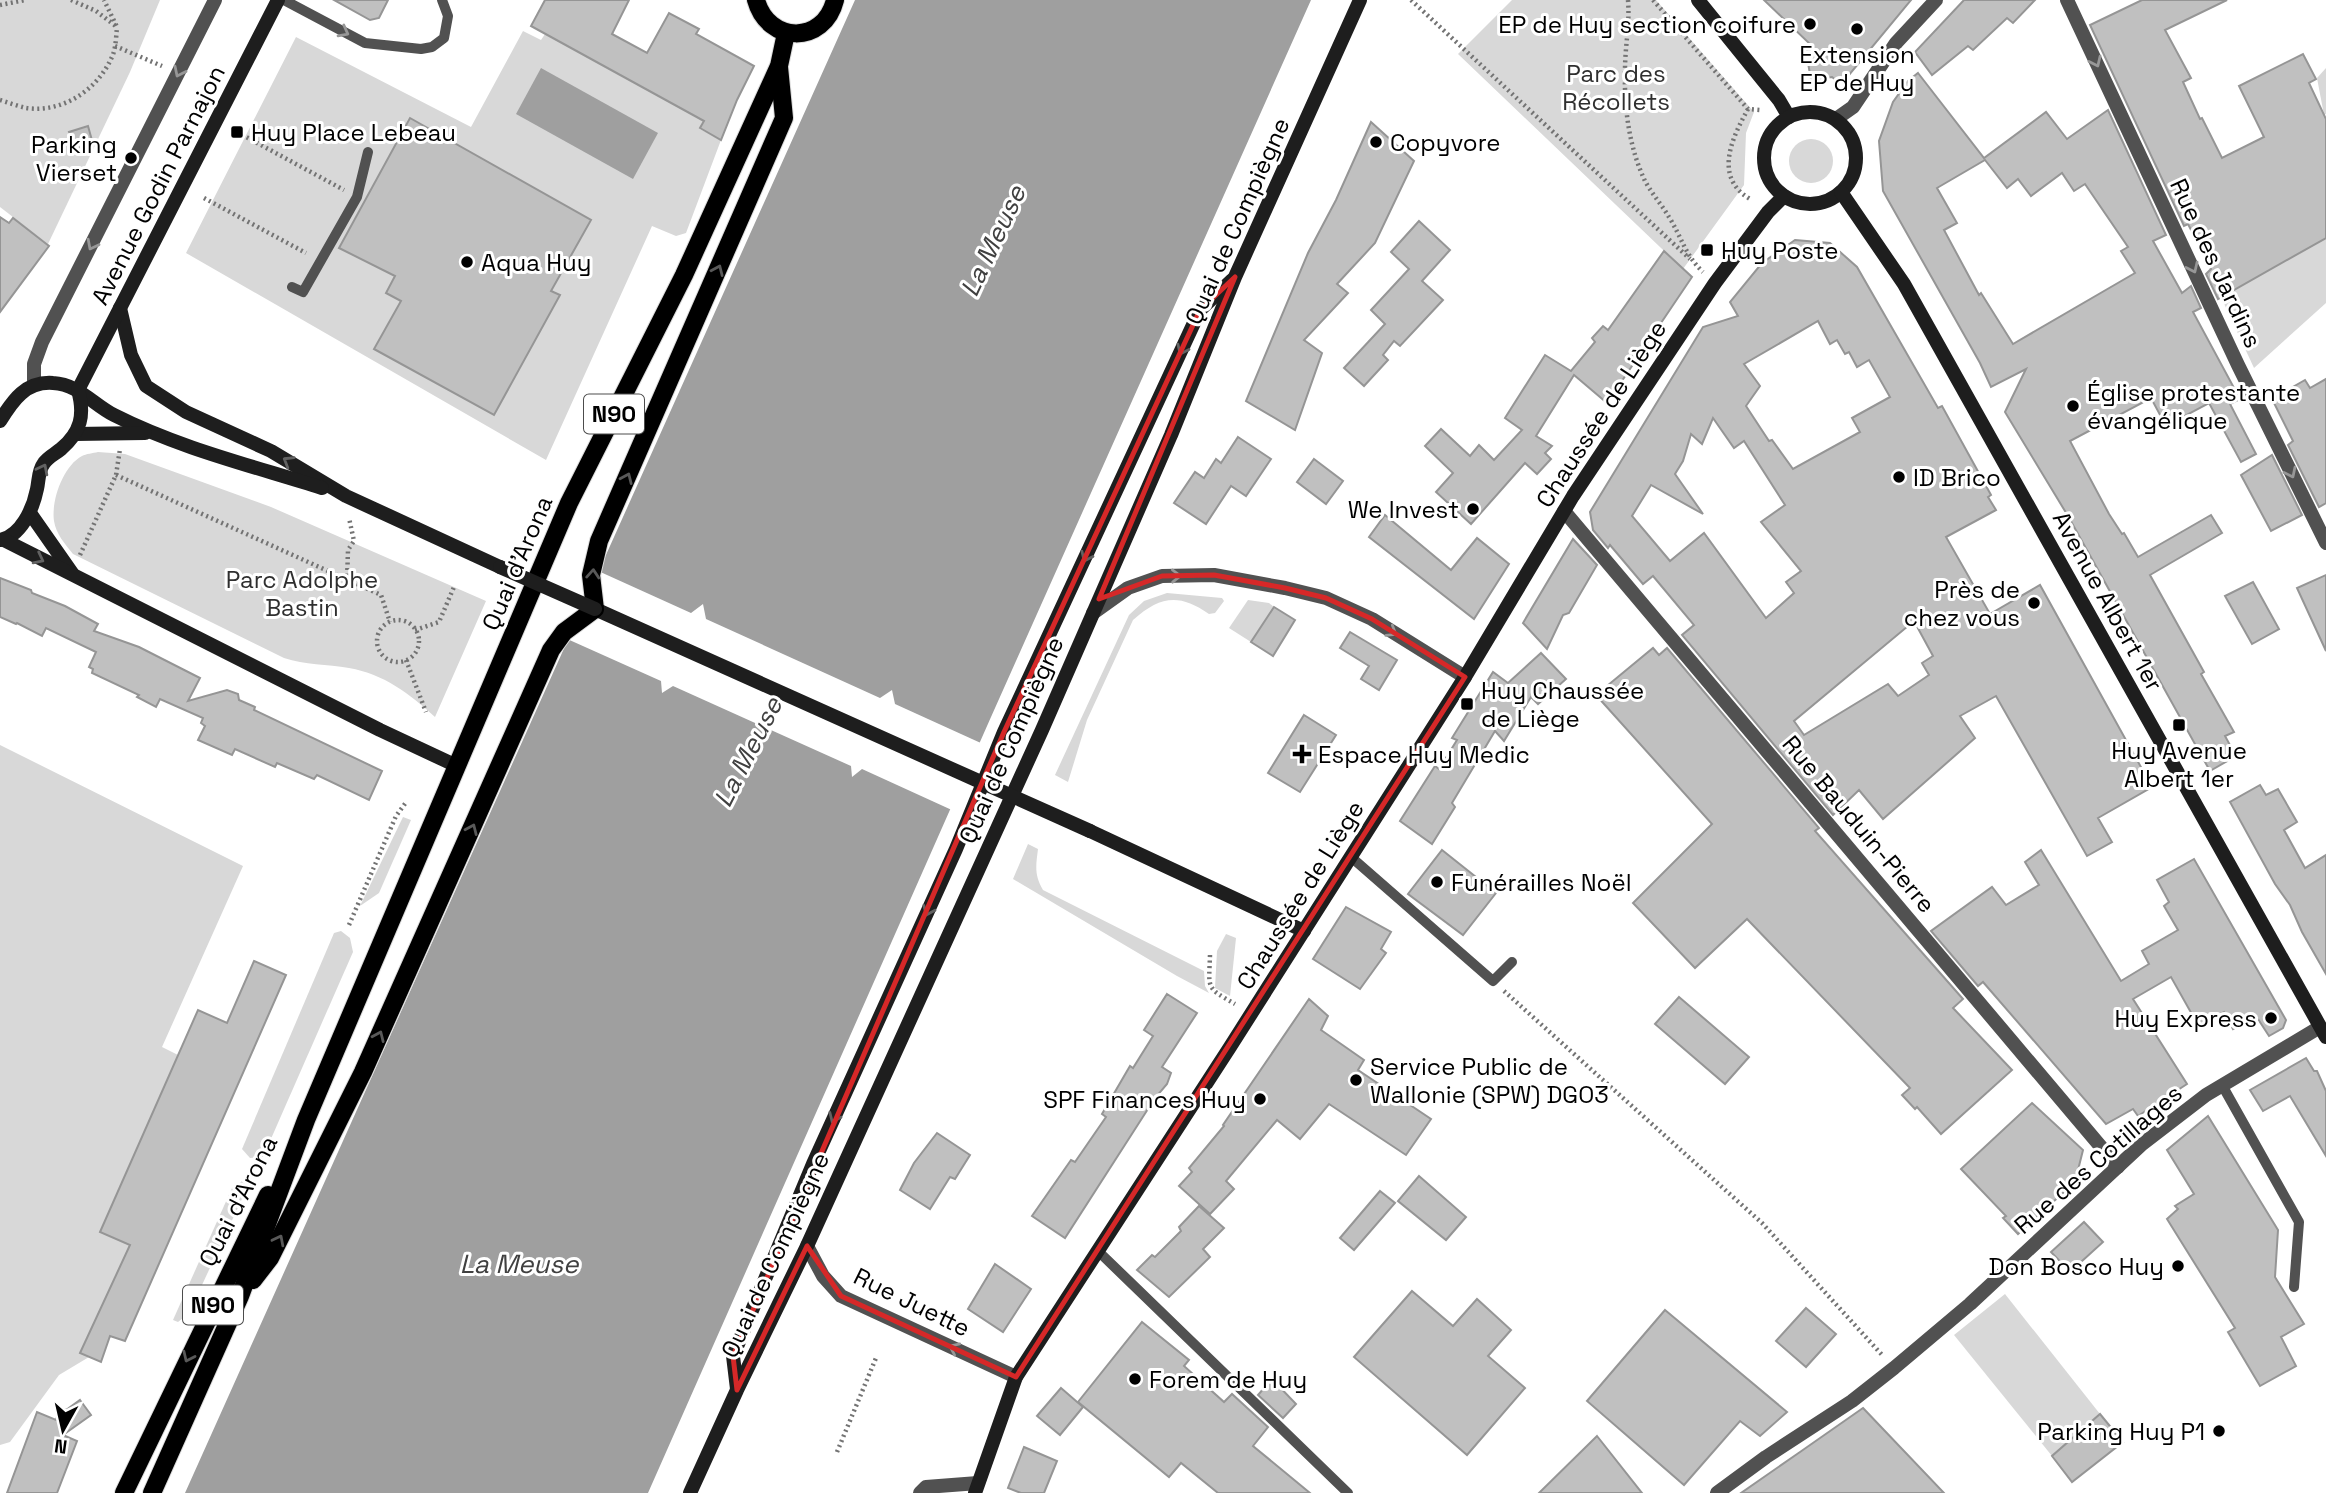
<svg xmlns="http://www.w3.org/2000/svg" width="2326" height="1493" viewBox="0 0 2326 1493" font-family="'Space Grotesk',sans-serif">
  <rect width="100%" height="100%" fill="#fff"/>
  <g fill="#d8d8d8">
    <path d="M0,0H160L130,72L48,244L0,207Z"/>
    <path d="M1512,0H1656L1754,112L1746,133L1744,185L1683,269L1458,54Z"/>
    <path d="M523,31L541,40L545,34L704,121L700,129L721,140L686,233L676,236L652,226L546,460L186,253L296,37L471,127Z"/>
    <path d="M2326,68V114L2324,115L2317,78Z"/>
    <circle cx="1811" cy="161" r="22"/>
    <path d="M2326,238V303L2254,368L2221,297Z"/>
    <path d="M98,452L125,454L271,507L486,601L435,717C410,694 384,674 349,668C327,664 305,665 284,658L73,554C65,544 56,534 54,521C51,501 63,466 82,456C86,454 93,453 98,452Z"/>
    <path d="M1167,593L1222,598L1224,601L1215,613L1209,614C1179,593 1160,596 1133,620L1087,720L1068,782L1055,775L1129,615L1144,601Z"/>
    <path d="M1248,600L1269,603L1274,607L1251,642L1229,628Z"/>
    <path d="M0,745L243,866L162,1047L178,1055L100,1231L130,1245L80,1353L89,1357L59,1375L10,1442L0,1445Z"/>
    <path d="M403,817L411,820L379,893L360,906Z"/>
    <path d="M1028,844L1038,849C1036,865 1034,875 1043,890L1204,971L1205,986L1209,993L1177,976L1013,879Z"/>
    <path d="M341,931L350,938L353,952L263,1157L250,1158L242,1149L334,933Z"/>
    <path d="M1226,934L1236,938L1230,996L1215,988L1217,951Z"/>
    <path d="M254,1173L189,1313L178,1322L173,1320L232,1188Z"/>
    <path d="M2005,1294L2100,1414L2052,1456L1954,1335Z"/>
  </g>
  <g fill="#9f9f9f">
    <path d="M855,0H1311L991,717L648,1493H185Z"/>
    <path d="M541,68L658,133L633,179L516,114Z"/>
  </g>
  <path fill="#fff" d="M596,570L691,613L703,604L706,619L880,698L892,690L895,704L983,744L954,811L862,769L852,777L851,766L673,686L662,693L661,681L565,638Z"/>
  <g fill="#c0c0c0" stroke="#959595" stroke-width="2" fill-rule="evenodd">
    <path d="M334,0H388L379,18L370,20Z"/>
    <path d="M545,0H629L612,34L647,53L669,13L699,29L696,34L754,66L737,100L721,140L700,128L704,121L531,26Z"/>
    <path d="M1764,0H1911L1844,81H1837L1832,77L1811,80L1806,51L1811,45Z"/>
    <path d="M1964,0H2035L2013,23L2007,18L1973,50L1968,46L1932,75L1915,52Z"/>
    <path d="M2142,0H2227L2165,30L2191,78L2183,82L2200,119L2202,118L2222,158L2264,137L2239,86L2303,54L2316,79L2309,83L2326,119V238L2218,299L2206,274L2211,269L2188,224L2184,226L2090,25Z"/>
    <path d="M1918,73L1984,158L2046,112L2067,139L2108,110L2166,235L2153,241L2182,293L2191,286L2201,308L2193,312L2240,399L2230,404L2256,454L2241,462L2209,403L2166,426L2151,398L2070,441L2109,514L2122,534L2124,533L2138,557L2211,515L2222,533L2150,575L2204,672L2201,674L2234,732L2225,736L2236,756L2210,771L2068,516L2005,412L2026,369L1991,387L1980,363L1883,191L1879,141L1893,102L1908,81ZM1985,160L2007,188L2018,179L2031,196L2062,173L2074,191L2085,184L2128,247L2121,251L2135,273L2013,344L1981,293L1979,295L1944,230L1957,223L1937,188Z"/>
    <path d="M410,118L591,220L551,291L560,295L494,415L374,349L401,301L386,293L395,276L339,248Z"/>
    <path d="M1371,122L1414,161L1375,243L1337,284L1348,293L1304,340L1322,353L1295,430L1246,401L1308,253L1336,200Z"/>
    <path d="M88,126L93,144L76,150L69,132Z"/>
    <path d="M0,217L9,223L13,218L49,246L0,312Z"/>
    <path d="M1419,221L1450,250L1422,281L1443,300L1400,346L1394,341L1383,355L1388,360L1364,386L1344,368L1385,324L1371,310L1409,269L1391,252Z"/>
    <path d="M1795,240L1830,243L1857,267L1938,408L1942,406L1991,495L1988,497L1996,510L1946,537L1990,614L2040,585L2152,787L2098,818L2112,842L2087,856L1996,696L1960,716L1975,738L1883,819L1859,790L1833,815L1682,635L1694,625L1653,576L1643,584L1610,545L1608,548L1593,530L1590,512L1703,327L1738,316L1730,302L1762,263ZM1818,321L1830,344L1837,340L1845,354L1849,352L1857,367L1869,360L1890,397L1852,418L1860,432L1793,469L1772,440L1769,441L1746,406L1760,386L1744,364ZM1713,418L1734,448L1744,441L1785,505L1761,522L1801,571L1786,582L1794,593L1766,618L1704,533L1670,561L1632,516L1651,485L1703,514L1675,474L1683,461L1691,434L1702,444ZM1914,621L1933,656L1922,663L1929,675L1898,696L1888,684L1804,735L1794,721Z"/>
    <path d="M1664,251L1692,277L1607,403L1574,375L1536,436L1552,446L1545,453L1551,459L1537,474L1525,463L1471,524L1436,492L1453,473L1425,446L1441,429L1470,456L1479,445L1494,460L1522,430L1505,418L1545,355L1571,371L1595,342L1592,338L1603,326L1608,330Z"/>
    <path d="M2326,379V503L2319,507L2288,445L2293,441L2272,399L2305,380L2310,388Z"/>
    <path d="M1238,437L1271,459L1246,496L1231,486L1206,524L1174,503L1195,472L1204,478L1216,459L1221,463Z"/>
    <path d="M2272,455L2302,515L2271,531L2241,475Z"/>
    <path d="M1314,459L1343,481L1326,504L1297,482Z"/>
    <path d="M1385,515L1451,570L1477,538L1509,564L1474,619L1369,537Z"/>
    <path d="M1573,539L1597,565L1569,613L1563,615L1547,649L1523,623Z"/>
    <path d="M2326,575V651L2297,588Z"/>
    <path d="M0,578L31,590L32,593L65,606L98,624L94,631L139,647L200,678L188,701L227,690L238,694L239,700L255,707L254,710L382,771L369,800L317,775L314,779L277,763L275,767L235,749L232,755L198,740L205,726L201,723L203,718L160,699L156,707L137,697L139,695L92,673L93,669L89,667L96,652L46,628L42,636L17,623L16,624L0,617Z"/>
    <path d="M2253,582L2279,629L2252,644L2225,596Z"/>
    <path d="M1274,607L1295,620L1273,656L1251,642Z"/>
    <path d="M1350,632L1397,660L1379,690L1361,679L1369,666L1340,648Z"/>
    <path d="M1653,648L1659,655L1667,648L1819,828L1815,831L1963,999L1953,1008L2012,1070L1941,1134L1917,1107L1915,1109L1902,1095L1910,1088L1747,919L1695,968L1633,903L1712,824L1596,695Z"/>
    <path d="M1541,653L1566,679L1538,704L1531,697L1504,741L1495,731L1452,803L1455,807L1432,844L1400,821L1435,766L1439,769L1457,740L1452,738L1493,672L1508,683Z"/>
    <path d="M1304,715L1336,735L1300,792L1268,773Z"/>
    <path d="M2260,785L2266,795L2278,789L2297,822L2284,830L2305,868L2326,855V974L2302,932L2290,905L2275,884L2230,802Z"/>
    <path d="M1442,850L1496,893L1463,935L1408,894Z"/>
    <path d="M2041,850L2121,981L2149,964L2142,951L2178,930L2164,906L2169,902L2157,880L2194,859L2286,1020L2283,1028L2269,1036L2256,1016L2233,1029L2224,1012L2198,1025L2171,977L2133,999L2187,1084L2138,1116L2133,1109L2106,1124L1983,982L1978,986L1931,931L1992,887L2006,905L2039,885L2025,862Z"/>
    <path d="M1346,907L1391,932L1381,949L1386,953L1360,989L1313,959Z"/>
    <path d="M254,961L286,975L125,1341L110,1336L101,1362L80,1353L130,1245L100,1232L198,1010L227,1023Z"/>
    <path d="M1167,994L1197,1013L1162,1067L1171,1073L1167,1084L1155,1098L1065,1238L1032,1216L1071,1160L1075,1162L1106,1117L1102,1114L1130,1066L1133,1068L1153,1036L1144,1030Z"/>
    <path d="M1679,997L1749,1057L1725,1084L1655,1024Z"/>
    <path d="M1309,999L1328,1016L1321,1030L1364,1060L1358,1070L1431,1119L1406,1155L1329,1104L1300,1139L1277,1120L1226,1181L1234,1189L1210,1214L1179,1186L1192,1172L1189,1168L1224,1126L1223,1125Z"/>
    <path d="M2306,1058L2314,1071H2317L2326,1091V1156L2290,1096L2263,1111L2250,1090Z"/>
    <path d="M2032,1103L2083,1150L2075,1182L2018,1234L2003,1218L2006,1216L1961,1169Z"/>
    <path d="M2208,1116L2278,1230L2275,1277L2304,1324L2281,1337L2296,1366L2260,1386L2228,1332L2235,1328L2167,1219L2178,1209L2175,1206L2194,1194L2167,1150Z"/>
    <path d="M937,1133L970,1155L955,1179L950,1177L930,1209L900,1190L914,1163Z"/>
    <path d="M1419,1176L1466,1217L1446,1240L1398,1201Z"/>
    <path d="M1380,1191L1395,1203L1354,1250L1340,1238Z"/>
    <path d="M1199,1206L1224,1228L1203,1249L1210,1257L1169,1297L1137,1270L1152,1255L1155,1257L1181,1231L1179,1227Z"/>
    <path d="M2084,1222L2103,1242L2070,1272L2051,1252Z"/>
    <path d="M995,1264L1031,1289L1003,1332L968,1309Z"/>
    <path d="M1412,1291L1453,1326L1477,1299L1511,1330L1488,1356L1525,1388L1467,1455L1354,1357Z"/>
    <path d="M1806,1308L1836,1334L1806,1367L1776,1341Z"/>
    <path d="M1665,1310L1787,1412L1760,1436L1740,1421L1684,1485L1587,1401Z"/>
    <path d="M1142,1322L1189,1360L1184,1366L1224,1402L1232,1394L1268,1427L1253,1446L1310,1493H1218L1181,1463L1169,1477L1078,1402Z"/>
    <path d="M1272,1379L1296,1404L1283,1418L1258,1395Z"/>
    <path d="M1061,1388L1083,1407L1060,1435L1037,1416Z"/>
    <path d="M80,1400L91,1415L63,1435L77,1441L57,1493H7L37,1412L56,1420L60,1408L66,1410Z"/>
    <path d="M1863,1408L1944,1493H1741L1800,1452Z"/>
    <path d="M2100,1414L2123,1442L2072,1482L2052,1456Z"/>
    <path d="M1597,1436L1642,1493H1539Z"/>
    <path d="M1024,1447L1057,1461L1044,1493H1021L1008,1488Z"/>
  </g>
  <g fill="none" stroke-linecap="round" stroke-linejoin="round">
    <g stroke="#dbdbdb" stroke-width="20">
      <g id="primary">
        <path d="M756,0C768,44 824,45 835,0"/>
        <path d="M253,1280L270,1258L363,1072L551,650L564,632L595,609L591,575L599,541L784,118L779,67"/>
        <path d="M124,1493L268,1195"/>
        <path d="M152,1493L240,1296L306,1120L569,503L684,275L779,66L786,33"/>
      </g>
    </g>
    <g stroke="#737373" stroke-width="4.5" stroke-dasharray="2 3.5" stroke-linecap="butt">
      <path d="M71,0L96,11L117,27L104,0"/>
      <path d="M1411,0L1690,259"/>
      <path d="M1628,0C1630,24 1625,46 1625,70C1624,108 1629,147 1645,181C1652,194 1662,205 1669,217C1682,238 1685,255 1703,272"/>
      <path d="M1653,0L1748,109L1760,110"/>
      <path d="M0,5L25,0"/>
      <path d="M115,46L162,66"/>
      <path d="M0,100C9,103 18,106 26,108C62,113 96,91 111,59C116,50 116,37 117,27"/>
      <path d="M1748,109C1732,138 1713,177 1750,199"/>
      <path d="M237,132L344,190"/>
      <path d="M204,198L306,253"/>
      <path d="M116,475L381,595L390,622"/>
      <path d="M80,555L116,475L120,449"/>
      <path d="M347,581L348,550L354,541L349,518"/>
      <circle cx="398" cy="641" r="21"/>
      <path d="M415,630L439,622L454,587"/>
      <path d="M406,660L426,712"/>
      <path d="M349,925L396,816L407,801"/>
      <path d="M1210,955C1209,989 1205,987 1235,1004"/>
      <path d="M1504,991L1762,1223L1883,1356"/>
      <path d="M837,1452L876,1358"/>
    </g>
    <g stroke="#515151" stroke-width="10">
      <path d="M284,0L365,43L421,49L432,47L444,38L448,16L442,0"/>
      <path d="M292,287L303,292L357,197L368,152"/>
      <path d="M1351,857L1493,981L1512,962"/>
      <path d="M2222,1085L2299,1222L2294,1287"/>
      <path d="M1099,1252L1348,1493"/>
    </g>
    <g stroke="#515151" stroke-width="14">
      <path d="M2067,0L2238,365L2326,543"/>
      <path d="M1836,119L1853,107L1896,43L1936,0"/>
      <path d="M34,385V364L42,342L215,0"/>
      <path d="M1564,511L2118,1167"/>
      <path d="M1093,613L1128,588L1162,576L1214,575L1285,588L1326,598L1372,619L1465,677"/>
      <path d="M807,1246L823,1276L841,1296L1016,1377"/>
      <path d="M920,1493L926,1487L978,1483"/>
      <path d="M1717,1493L1766,1457L1852,1401L1894,1368L1970,1304L2141,1145L2206,1095L2320,1027"/>
    </g>
    <g stroke="#1e1e1e" stroke-width="14">
      <path d="M1698,0L1779,100L1789,117"/>
      <circle cx="1810" cy="158" r="46"/>
      <path d="M1841,192L1904,284L2326,1037"/>
      <path d="M120,308L131,355L146,386L186,412L271,451L346,496L500,567"/>
      <path d="M0,421C13,400 26,381 53,383C78,384 94,405 114,415C179,448 253,466 322,488"/>
      <path d="M75,434L145,433"/>
      <path d="M30,513L72,573"/>
      <path d="M0,540C21,536 33,509 37,489C39,480 38,471 44,463C48,457 55,454 61,449C81,432 85,415 78,390L278,0"/>
      <path d="M4,540L380,730L457,766"/>
      <path d="M595,609L983,783"/>
      <path d="M1090,831L1304,931"/>
      <path d="M737,1389L733,1356L813,1164L956,849L1004,732L1200,310L1232,280"/>
      <path d="M690,1493L737,1390L807,1246L1042,730L1171,435L1235,277L1360,0"/>
      <path d="M975,1493L1016,1377L1230,1047L1465,677L1573,496L1715,283L1768,212L1784,196"/>
    </g>
    <use href="#primary" stroke="#000" stroke-width="18"/>
    <g stroke="#1e1e1e" stroke-width="14">
      <path d="M500,567L595,609"/>
      <path d="M983,783L1090,831"/>
    </g>
  </g>
  <defs><path id="oneway-chevron" d="M-2-3.5L2.5 0L-2 3.5" fill="none" stroke-width="1.6" stroke-linecap="round" stroke-linejoin="round" transform="scale(1.75)"/></defs>
  <g stroke="#979797">
    <use href="#oneway-chevron" transform="translate(344 32) rotate(28)"/>
    <use href="#oneway-chevron" transform="translate(2096 62) rotate(65)"/>
    <use href="#oneway-chevron" transform="translate(179 72) rotate(116)"/>
    <use href="#oneway-chevron" transform="translate(92 245) rotate(117)"/>
    <use href="#oneway-chevron" transform="translate(2193 268) rotate(65)"/>
    <use href="#oneway-chevron" transform="translate(2291 473) rotate(64)"/>
    <use href="#oneway-chevron" transform="translate(1176 576) rotate(-1)"/>
    <use href="#oneway-chevron" transform="translate(1392 632) rotate(32)"/>
    <use href="#oneway-chevron" transform="translate(954 1348) rotate(-155)"/>
  </g>
  <g stroke="#595959">
    <use href="#oneway-chevron" transform="translate(718 270) rotate(-66)"/>
    <use href="#oneway-chevron" transform="translate(627 478) rotate(-66)"/>
    <use href="#oneway-chevron" transform="translate(593 574) rotate(-86)"/>
    <use href="#oneway-chevron" transform="translate(472 829) rotate(-66)"/>
    <use href="#oneway-chevron" transform="translate(379 1036) rotate(-66)"/>
    <use href="#oneway-chevron" transform="translate(279 1240) rotate(-63)"/>
    <use href="#oneway-chevron" transform="translate(188 1357) rotate(115)"/>
  </g>
  <g stroke="#626262">
    <use href="#oneway-chevron" transform="translate(1182 350) rotate(115)"/>
    <use href="#oneway-chevron" transform="translate(288 461) rotate(-149)"/>
    <use href="#oneway-chevron" transform="translate(43 469) rotate(-63)"/>
    <use href="#oneway-chevron" transform="translate(1086 557) rotate(115)"/>
    <use href="#oneway-chevron" transform="translate(39 559) rotate(27)"/>
    <use href="#oneway-chevron" transform="translate(928 911) rotate(114)"/>
    <use href="#oneway-chevron" transform="translate(834 1118) rotate(114)"/>
  </g>
  <path fill="none" stroke="#d62828" stroke-width="5" stroke-linejoin="round" d="M1235,277L1099,599L1162,576L1214,575L1285,588L1326,598L1372,619L1465,677L1016,1377L841,1296L807,1246L737,1390L733,1356L1004,732L1200,310Z"/>
  <g fill="#000" stroke="#fff" stroke-width="2.5">
    <circle cx="1810" cy="24" r="7"/>
    <circle cx="1857" cy="29" r="7"/>
    <rect x="230" y="125" width="14" height="14" rx="3.5"/>
    <circle cx="1376" cy="142" r="7"/>
    <circle cx="131" cy="158" r="7"/>
    <rect x="1700" y="243" width="14" height="14" rx="3.5"/>
    <circle cx="467" cy="262" r="7"/>
    <circle cx="2073" cy="406" r="7"/>
    <circle cx="1899" cy="477" r="7"/>
    <circle cx="1473" cy="509" r="7"/>
    <circle cx="2034" cy="603" r="7"/>
    <rect x="1460" y="697" width="14" height="14" rx="3.5"/>
    <rect x="2172" y="718" width="14" height="14" rx="3.5"/>
    <path d="M1298.5 743.5h7v7h7v7h-7v7h-7v-7h-7v-7h7z"/>
    <circle cx="1437" cy="882" r="7"/>
    <circle cx="2271" cy="1018" r="7"/>
    <circle cx="1356" cy="1080" r="7"/>
    <circle cx="1260" cy="1099" r="7"/>
    <circle cx="2178" cy="1266" r="7"/>
    <circle cx="1135" cy="1379" r="7"/>
    <circle cx="2219" cy="1431" r="7"/>
  </g>
  <g text-anchor="middle" dominant-baseline="central" stroke-width="6" stroke-linejoin="round" paint-order="stroke">
    <g fill="#fff" stroke="#4c4c4c" stroke-width="2">
      <rect x="584" y="394.5" width="60" height="39" rx="5"/>
      <rect x="183" y="1285.5" width="60" height="39" rx="5"/>
    </g>
    <g font-size="23" font-weight="bold" fill="#000">
      <text x="614" y="414">N90</text>
      <text x="213" y="1305">N90</text>
    </g>
    <g font-size="24" fill="#000" stroke="#fff" text-anchor="start">
      <text x="1796" y="24" text-anchor="end">EP de Huy section coifure</text>
      <text x="1857" y="54" text-anchor="middle">Extension<tspan x="1857" dy="28">EP de Huy</tspan></text>
      <text x="251" y="132">Huy Place Lebeau</text>
      <text x="1390" y="142">Copyvore</text>
      <text x="117" y="144" text-anchor="end">Parking<tspan x="117" dy="28">Vierset</tspan></text>
      <text x="1721" y="250">Huy Poste</text>
      <text x="481" y="262">Aqua Huy</text>
      <text x="2087" y="392">Église protestante<tspan x="2087" dy="28">évangélique</tspan></text>
      <text x="1913" y="477">ID Brico</text>
      <text x="1459" y="509" text-anchor="end">We Invest</text>
      <text x="2020" y="589" text-anchor="end">Près de<tspan x="2020" dy="28">chez vous</tspan></text>
      <text x="1481" y="690">Huy Chaussée<tspan x="1481" dy="28">de Liège</tspan></text>
      <text x="2179" y="750" text-anchor="middle">Huy Avenue<tspan x="2179" dy="28">Albert 1er</tspan></text>
      <text x="1318" y="754">Espace Huy Medic</text>
      <text x="1451" y="882">Funérailles Noël</text>
      <text x="2257" y="1018" text-anchor="end">Huy Express</text>
      <text x="1370" y="1066">Service Public de<tspan x="1370" dy="28">Wallonie (SPW) DGO3</tspan></text>
      <text x="1246" y="1099" text-anchor="end">SPF Finances Huy</text>
      <text x="2164" y="1266" text-anchor="end">Don Bosco Huy</text>
      <text x="1149" y="1379">Forem de Huy</text>
      <text x="2205" y="1431" text-anchor="end">Parking Huy P1</text>
    </g>
    <g font-size="24" fill="#2f2f2f" stroke="#fff">
      <text x="1616" y="73">Parc des<tspan x="1616" dy="28">Récollets</tspan></text>
      <text x="302" y="579">Parc Adolphe<tspan x="302" dy="28">Bastin</tspan></text>
    </g>
    <g font-size="24" fill="#000" stroke="#fff">
      <text transform="translate(158 185) rotate(-63)">Avenue Godin Parnajon</text>
      <text transform="translate(1237 221) rotate(-66)">Quai de Compiègne</text>
      <text transform="translate(2216 263) rotate(65)">Rue des Jardins</text>
      <text transform="translate(1601 414) rotate(-57)">Chaussée de Liège</text>
      <text transform="translate(517 563) rotate(-67)">Quai d'Arona</text>
      <text transform="translate(2108 601) rotate(61)">Avenue Albert 1er</text>
      <text transform="translate(1011 740) rotate(-66)">Quai de Compiègne</text>
      <text transform="translate(1859 824) rotate(50)">Rue Bauduin-Pierre</text>
      <text transform="translate(1300 895) rotate(-58)">Chaussée de Liège</text>
      <text transform="translate(2098 1159) rotate(-41)">Rue des Cotillages</text>
      <text transform="translate(238 1201) rotate(-63)">Quai d'Arona</text>
      <text transform="translate(775 1255) rotate(-65)">Quai de Compiègne</text>
      <text transform="translate(912 1302) rotate(26)">Rue Juette</text>
    </g>
    <g font-size="26" font-style="italic" fill="#404040" stroke="#fff">
      <text transform="translate(993 241) rotate(-65)">La Meuse</text>
      <text transform="translate(748 752) rotate(-63)">La Meuse</text>
      <text x="519" y="1264">La Meuse</text>
    </g>
  </g>
  <g transform="translate(63 1430) rotate(188)" stroke="#ffffff" stroke-width="5" paint-order="stroke">
  <path d="M0-5L12 26L0 18L-12 26Z" fill="#000000"/>
  <text y="-10" font-size="19" font-weight="bold" text-anchor="middle" fill="#000000">N</text>
  </g>
</svg>
